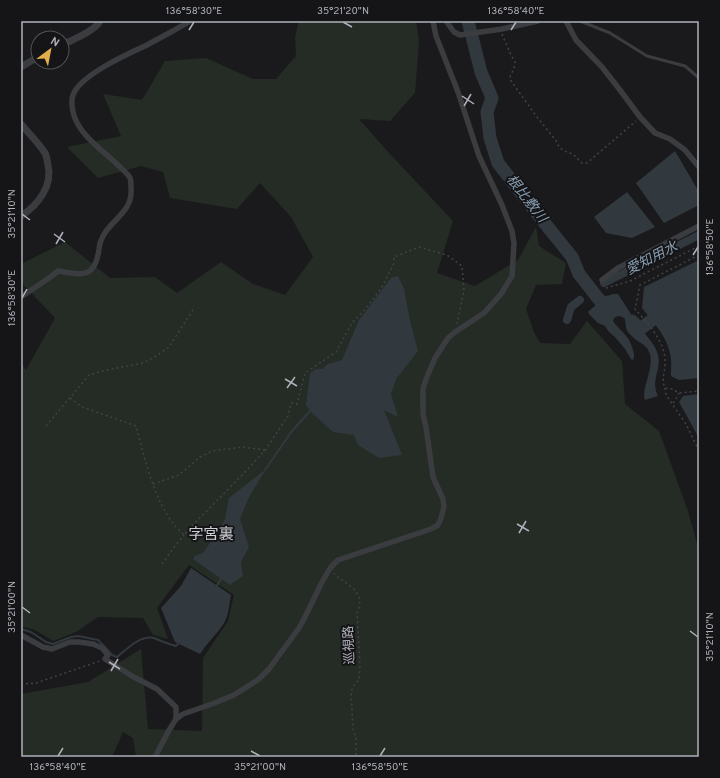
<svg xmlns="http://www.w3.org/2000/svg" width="720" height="778" viewBox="0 0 720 778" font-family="Overpass,'Noto Sans JP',sans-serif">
  <rect width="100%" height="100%" fill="#1a1a1c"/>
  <path fill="#242c25" d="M299,21H416L419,41L415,93L390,121L359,119L390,154L453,221L437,273L475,286L518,260L536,227L539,246L566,263L562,284L536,285L526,309L534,332L540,343L570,344L587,321L622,361L625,404L659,431L688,511L699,551V757H136L133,738L123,732L112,757H21V694L88,682L141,649L148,729L202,731L203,658L228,621L234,595L189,565L157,608L168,639L153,635L143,618L98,617L76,632L53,641L35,630L21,626V621L23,615L21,612V363L26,370L55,318L21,282V264L65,242L110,278L155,277L177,293L221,262L253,284L285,295L313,257L291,217L260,183L237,209L170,198L163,172L141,166L98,178L67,147L121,136L103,94L142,100L165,61L206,58L253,79H276L296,56L295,37Z"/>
  <g fill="#31393f">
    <path d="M675,151L699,192V205L664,223L636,183Z"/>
    <path d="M627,192L655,227L632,238L606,233L594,217Z"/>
    <path d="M699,260V378L679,380L671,376C671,368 672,360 670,353C666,335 653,322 642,308L644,287Z"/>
    <path d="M398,276L404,289L410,321L418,351L396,379L391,394L398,417L384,410L402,455L379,458L358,445L354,435L333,432L310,411L306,405L310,373L316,369H322L328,364L342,360L359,320L391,278Z"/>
    <path d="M613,294H618L634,319L639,325L644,323L646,327L643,331C648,338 656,346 658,355C662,369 650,380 658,396L645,400C641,388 654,370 650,354C646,342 638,344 631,335C629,333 627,332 627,330C624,324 629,317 618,316L614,318L613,321C621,333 629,334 633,350C634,354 635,356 633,360L631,359L625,349L615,337L609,332L605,326L598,323L589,314L588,312L598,303L597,301L604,297Z"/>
    <path d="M699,394V438L679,402L683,396Z"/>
    <path d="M266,469L249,497L240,519L249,547L241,562L243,576L230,585L193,559L195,556L204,552L225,519L229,498Z"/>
    <path d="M191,568L231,595C229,604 229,615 224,623C217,634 207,643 200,654L175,642L161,608L181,586Z"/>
  </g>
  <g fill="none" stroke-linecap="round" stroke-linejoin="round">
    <g stroke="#31393f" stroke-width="2">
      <path d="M265,470L292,431L310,411"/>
      <path d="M216,587L222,577"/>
      <path d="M21,629L31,632L46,642L53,644L71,637L78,636L98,640L104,646L112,655L117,657C127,649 140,635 154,638C161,641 168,644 176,646L180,642"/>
    </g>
    <g stroke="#31393f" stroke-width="8">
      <path d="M604,283L699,235"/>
      <path d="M567,320L571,307L580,300"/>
    </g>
    <g stroke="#31393f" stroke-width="13">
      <path d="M468,21L481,72L492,98L487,112L490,138L498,163L539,216L572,257L579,274L601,302L615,303"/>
      <path d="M632,321L640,329L652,320"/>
    </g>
    <g stroke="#414347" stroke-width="1.5" stroke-dasharray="2 3" stroke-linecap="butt">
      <path d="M502,34L511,55L515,62L514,68L510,77L511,81L537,117L557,142L559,147L564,151L573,154L582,163H587L636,121"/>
      <path d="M699,255L640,285L635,309C648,324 666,342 665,363C665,374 661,378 665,388L672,389L679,393L699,391"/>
      <path d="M606,288L620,284L630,281L699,246"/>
      <path d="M665,388L666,395L686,424L699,451"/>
      <path d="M70,398L82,407L136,426C145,458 152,494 172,522C175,526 180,531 184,535L192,526L249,468L266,449L288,416L291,403L297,404L305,373L336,352L352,323L367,307L382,287L394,263V257L419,247L447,255L462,266L464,290L457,324"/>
      <path d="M673,403L676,399L679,393"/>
      <path d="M46,426L89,375L102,371L143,363L156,356L169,347L194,308"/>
      <path d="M153,484L179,475L200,457L212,451L243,447L265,450"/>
      <path d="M162,564L175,546L184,535"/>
      <path d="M334,573L335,575C343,581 355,587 359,597C361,602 359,608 357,613L360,666L359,680L354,685L351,692L353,729L356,738V757"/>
      <path d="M21,684L36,683L100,661"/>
    </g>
    <path stroke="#3b3c40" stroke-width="3" d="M580,21L610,33L647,56L685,66L699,78"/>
    <g stroke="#3b3c40" stroke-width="5.5">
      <path d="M446,21L454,32L460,35L502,29L538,21"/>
      <path d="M566,21L576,40L602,67L620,90L640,117L655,133L670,139L685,150L699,167"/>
      <path d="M602,280L618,268L699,226"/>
      <path d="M21,297L49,278L58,271C83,275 95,279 99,249C102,221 134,217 131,187C131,184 131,180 130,178C128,174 123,170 120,167C104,151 78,135 73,112C72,107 71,100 73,95C80,75 128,54 147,45C161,37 176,30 190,21"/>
      <path d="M21,635L43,647L52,649L70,642H79L93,644L102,648L108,655L105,659L132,676L157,689L176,707V719"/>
      <path d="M155,757L168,732L176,719L183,714L212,704L234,695L259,679L269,669L299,628L305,617L321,584L329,570L332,566L338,560L431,529L438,525L441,518L444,507L443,499L433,477L426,427L423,414V389L426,379L435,358L448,338L455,332L484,313L501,294L512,276L514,243L512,231L502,205L479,156L458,92L436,36L433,21"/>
    </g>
    <g stroke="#3b3c40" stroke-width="7">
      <path d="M62,45C72,40 95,31 100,21"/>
      <path d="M21,67L38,57"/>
      <path d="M21,124C29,134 38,142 45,153C47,156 47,161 48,165C53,186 38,205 21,216"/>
    </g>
  </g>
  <path fill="none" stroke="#aeb1ba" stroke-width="1.5" d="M343,22L352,27M189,30L194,22M511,30L516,22M462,96L474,104M464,106L471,94M22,214L30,220M54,234L65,242M56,244L63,232M693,255L698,247M22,298L27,289M285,379L297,386M287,388L295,377M517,524L529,531M519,533L526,521M22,607L30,613M690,631L698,637M109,662L120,669M111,671L118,659M251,751L260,756M58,756L63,748M380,756L385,748"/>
  <g text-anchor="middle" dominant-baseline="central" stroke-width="4" stroke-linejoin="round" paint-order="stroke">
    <g font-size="13" fill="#aeb1ba" stroke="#151517">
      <text transform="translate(350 645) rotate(-92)">巡視路</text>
    </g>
    <g font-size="14" font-style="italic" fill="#889eb1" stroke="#151517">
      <text transform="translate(526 199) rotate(52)">根比敷川</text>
      <text transform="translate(652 259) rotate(-27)">愛知用水</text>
    </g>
    <g font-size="15" fill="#ced0d6" stroke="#151517">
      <text x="211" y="535">字宮裏</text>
    </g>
  </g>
  <rect width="720" height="778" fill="none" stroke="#151517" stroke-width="44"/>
  <g transform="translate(50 50) rotate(32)"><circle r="19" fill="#151517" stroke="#525358"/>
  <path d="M0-3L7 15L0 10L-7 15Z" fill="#e2ae4c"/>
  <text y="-6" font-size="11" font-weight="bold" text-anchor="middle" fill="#aeb1ba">N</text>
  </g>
  <rect x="22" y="22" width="676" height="734" fill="none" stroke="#aeb1ba" stroke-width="1.5"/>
  <g font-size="10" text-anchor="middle" fill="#aeb1ba">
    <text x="194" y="14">136°58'30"E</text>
    <text x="343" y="14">35°21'20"N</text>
    <text x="516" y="14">136°58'40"E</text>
    <text transform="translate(11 214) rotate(-90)" y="4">35°21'10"N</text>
    <text transform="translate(709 247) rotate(-90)" y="4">136°58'50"E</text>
    <text transform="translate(11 298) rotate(-90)" y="4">136°58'30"E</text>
    <text transform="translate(11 607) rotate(-90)" y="4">35°21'00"N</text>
    <text transform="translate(709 637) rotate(-90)" y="4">35°21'10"N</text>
    <text x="58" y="770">136°58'40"E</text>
    <text x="260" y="770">35°21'00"N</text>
    <text x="380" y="770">136°58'50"E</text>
  </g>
</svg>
